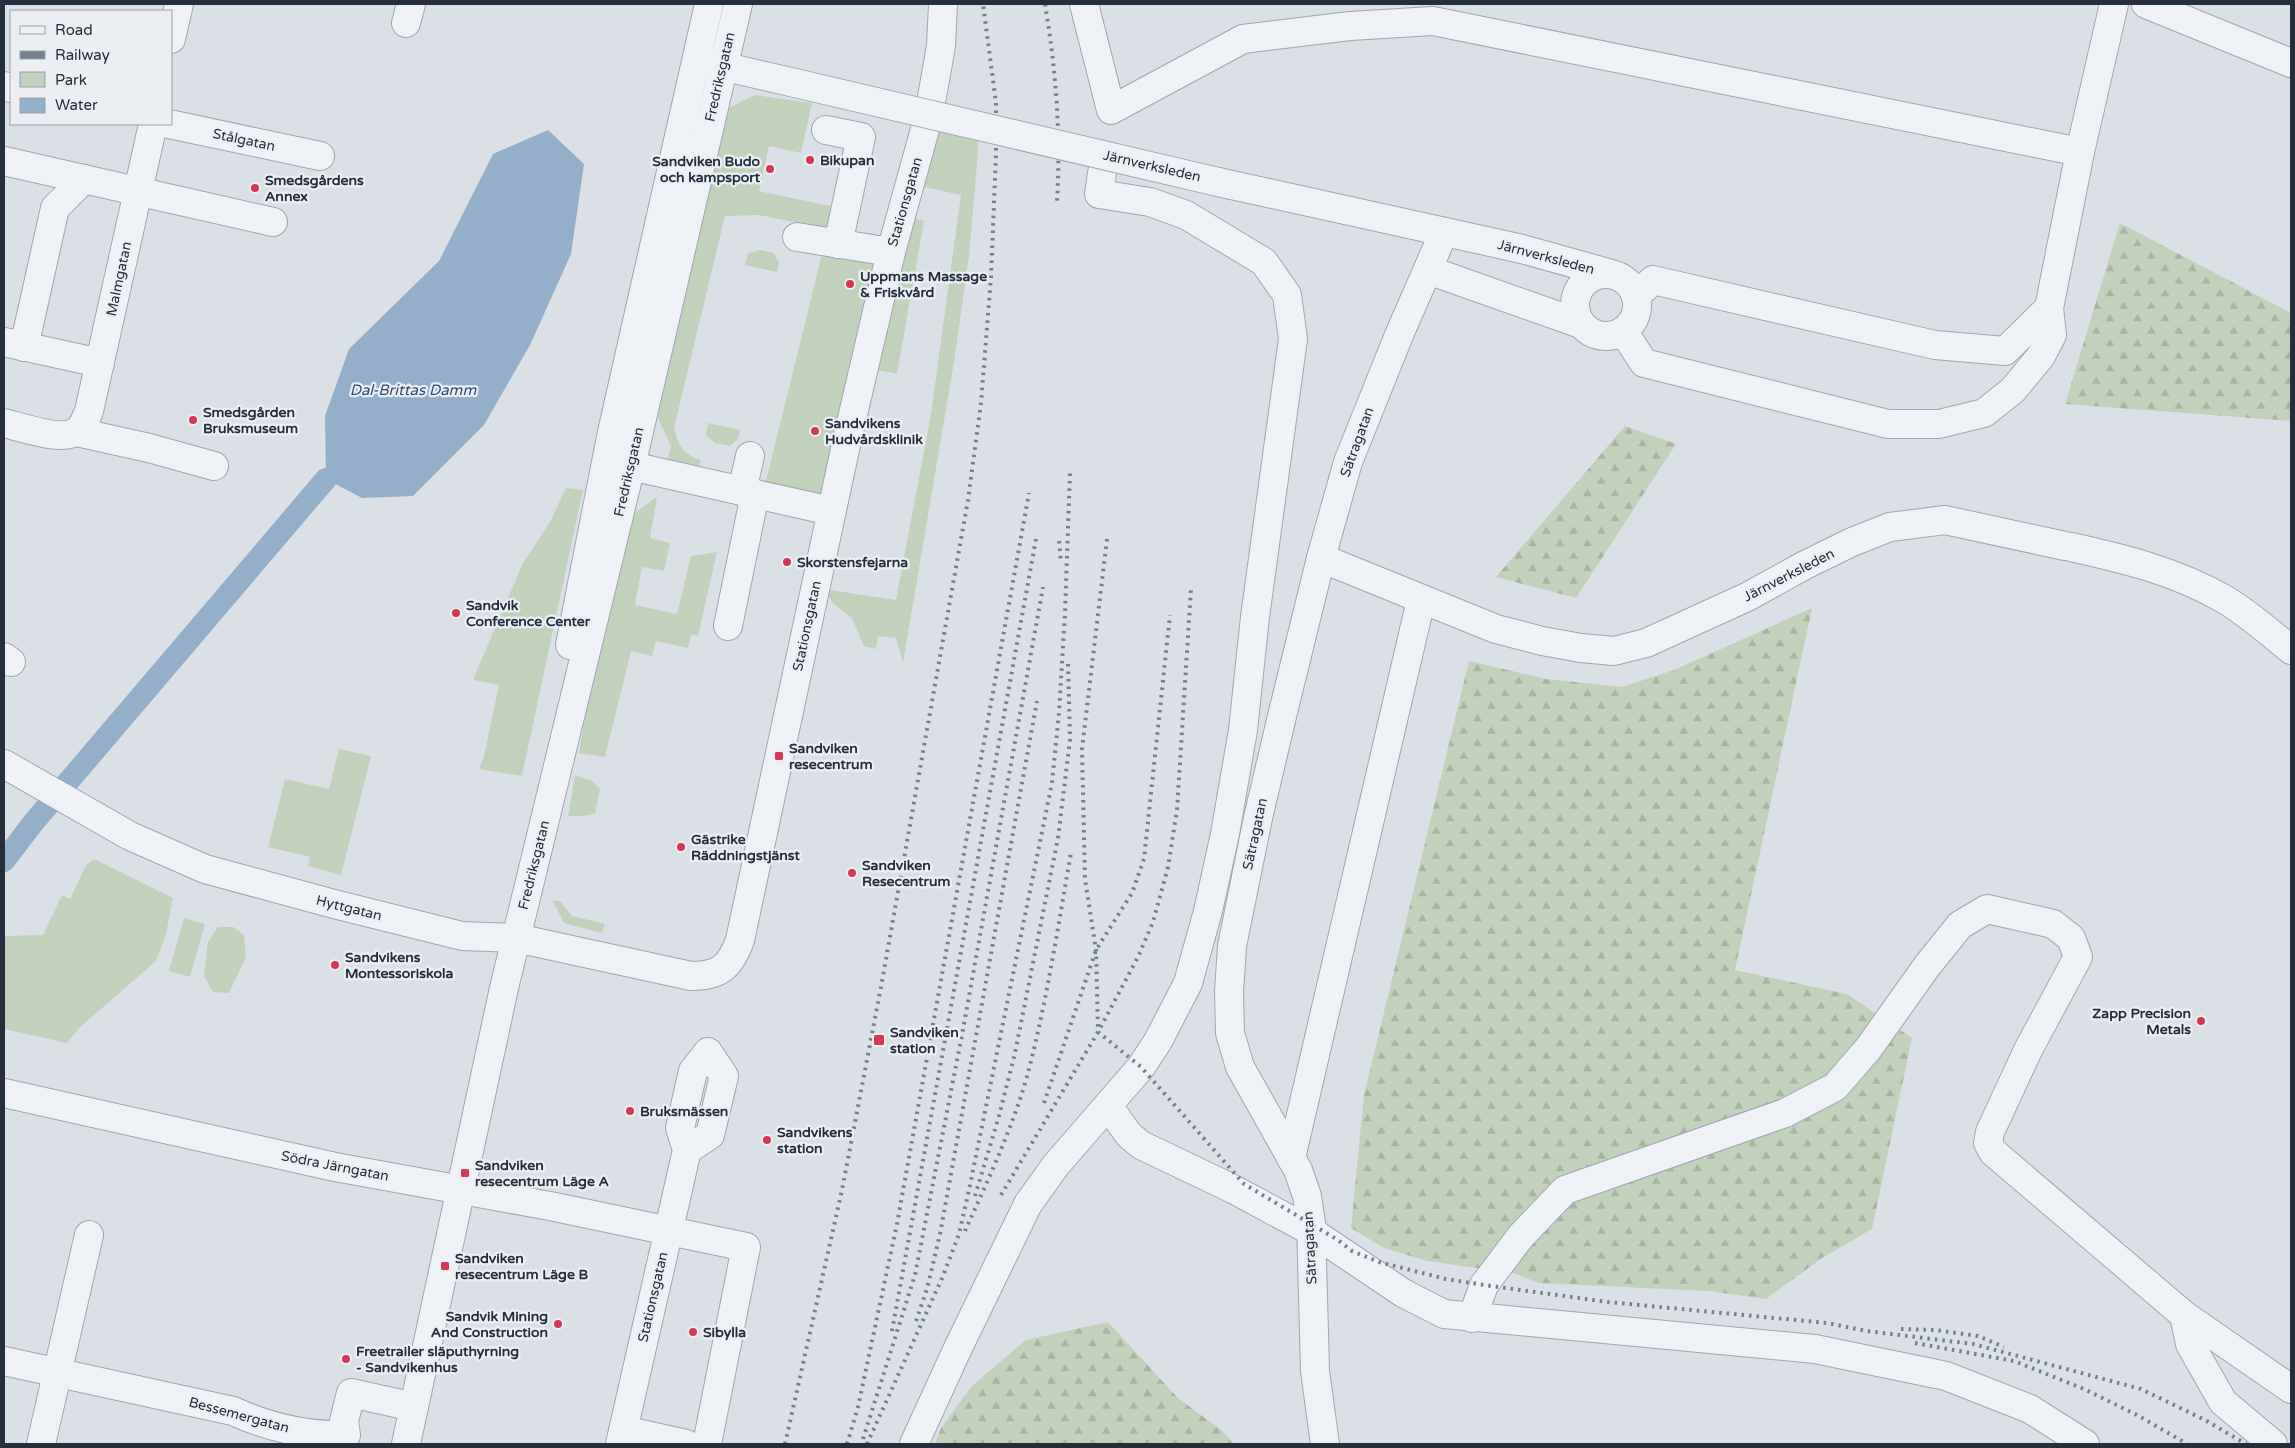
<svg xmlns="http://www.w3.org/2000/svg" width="2295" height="1448" viewBox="0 0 2295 1448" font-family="'Varela Round',sans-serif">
  <defs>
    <pattern id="forest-firs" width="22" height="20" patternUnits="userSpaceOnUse" patternTransform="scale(1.25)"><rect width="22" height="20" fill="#c2d1bc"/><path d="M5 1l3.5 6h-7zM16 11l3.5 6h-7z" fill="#a7b4a2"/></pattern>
  </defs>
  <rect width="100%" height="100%" fill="#dbe0e7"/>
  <g fill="#c2d1bc">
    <path d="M755,95L812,103L801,153L769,146L759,191L835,207L829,226L818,227L759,215L725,216L674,428C678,445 684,455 701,460L695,481L664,474L671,446L656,414L718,130L730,107Z"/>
    <path d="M925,129L978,140V152L969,256L954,362L903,663L896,638L878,636L876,649L864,646L852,618L834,604L823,589L896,600L931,414L961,195L910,184Z"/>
    <path d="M902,215L924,221L897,374L864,367Z"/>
    <path d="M825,242L880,250L822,498L765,485Z"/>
    <path d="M760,250L774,253L779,263L777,272L745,265L748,253Z"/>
    <path d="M708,423L740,430L738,439L730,446L715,443L706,435Z"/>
    <path d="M566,488L583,490L522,776L479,769L484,756L499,685L474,680L475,675L523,563L550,522Z"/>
    <path d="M657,497L650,538L670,543L664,571L642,567L635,605L677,614L691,556L717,552L698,636L691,634L688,648L656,641L652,656L631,651L605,757L579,753L588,697L630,516Z"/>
    <path d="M339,749L371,756L341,875L308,866L310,857L268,847L285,779L329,789Z"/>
    <path d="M575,775L592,781L600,789L595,814L582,816H568Z"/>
    <path d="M94,859L173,898L166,934L156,961L79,1028L67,1043L4,1029V936L43,935L62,895L70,899L86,865Z"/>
    <path d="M553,901H560L572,916L605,924L602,933L564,923Z"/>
    <path d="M184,918L205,924L190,977L169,971Z"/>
    <path d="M218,927H233L244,935L246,957L229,993L213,992L204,976L208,942Z"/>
  </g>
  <g fill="url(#forest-firs)">
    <path d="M2120,223L2291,313V421L2065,404Z"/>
    <path d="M1625,426L1676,444L1576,598L1496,577Z"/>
    <path d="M1812,608L1735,970L1847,994L1912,1038L1872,1229L1822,1258L1766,1299L1708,1291L1539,1283L1513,1273L1427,1261L1384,1248L1351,1228L1364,1095L1469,661L1546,679L1622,687L1674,670Z"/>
    <path d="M1108,1322L1178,1398L1225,1433L1233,1444H935L941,1428L972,1386L1026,1340Z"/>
  </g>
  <path fill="#94afc9" d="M548,130L584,164L571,254L530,345L484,425L413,496L362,498L326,479L325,416L349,349L439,261L493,154Z"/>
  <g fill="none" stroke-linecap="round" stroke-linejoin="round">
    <path stroke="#94afc9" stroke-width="22" d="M4,861L33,823L326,479"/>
    <path stroke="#b7bcc5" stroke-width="28" stroke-dasharray="28 14" stroke-linecap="butt" d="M1102,173L1107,132"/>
    <g stroke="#a1a7b1" stroke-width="30">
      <g id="minor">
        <path d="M1084,4L1111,110L1243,39L1350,26L1433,21L2080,152"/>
        <path d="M2146,4L2291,63"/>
        <path d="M406,23L411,4"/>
        <path d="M171,39L179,4"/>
        <path d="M704,62L795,83"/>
        <path d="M4,86L11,88"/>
        <path d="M932,97L941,46L943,4"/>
        <path d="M169,124L320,156"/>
        <path d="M826,130L861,137L838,244"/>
        <path d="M4,161L273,222"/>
        <path d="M1218,182L1522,249L1608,273"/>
        <path d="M797,237L891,252"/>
        <path d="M1428,270L1581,324"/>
        <circle cx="1606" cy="305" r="31"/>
        <path d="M1636,296L1653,280L1935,345L2005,351L2049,308L2080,152L2114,4"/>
        <path d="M1623,331L1644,363L1888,424H1939L1984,413L2013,390L2041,356L2052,335L2049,308"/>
        <path d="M4,342L100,363"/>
        <path d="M24,347L55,208L84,179"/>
        <path d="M4,423C20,427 63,442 77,431C83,427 86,418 89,411L153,124"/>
        <path d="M77,432L149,448L214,466"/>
        <path d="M613,462L831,511"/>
        <path d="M742,491L750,456"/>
        <path d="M2071,547C2125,559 2175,571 2224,599C2248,613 2269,632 2291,650"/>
        <path d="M1321,558L1496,629L1542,641L1581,648L1614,651L1646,643L1747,597L1805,565L1852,542L1890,527L1945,520L2065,546"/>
        <path d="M728,626L755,494"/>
        <path d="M570,645L612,432L709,4"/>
        <path d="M4,657L11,662"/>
        <path d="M4,764L130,836L205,869L334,904L462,936L516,938L691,976C720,976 730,967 740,940L847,440L891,252L925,129"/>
        <path d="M4,1093L335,1167L550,1206L746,1247L707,1444"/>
        <path d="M1108,1106L1129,1135L1141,1145L1233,1189L1311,1231L1403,1293L1444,1314L1815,1349L1946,1376L2030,1409L2085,1444"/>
        <path d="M1291,1158L1421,600"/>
        <path d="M2184,1315L2190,1344L2223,1402L2273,1444"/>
        <path d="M1472,1318L1484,1285L1521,1236L1565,1190L1785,1113L1835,1087L1868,1049L1927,966L1960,925L1987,909L2053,924L2071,938L2078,957L2028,1050L1990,1132L1988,1143L1993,1152L2184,1315L2291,1389"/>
        <path d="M4,1361L233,1411C268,1427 307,1436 346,1435L344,1421L351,1393L414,1407"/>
        <path d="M623,1430L686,1444"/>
        <path d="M41,1444L89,1235"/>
        <path d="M406,1444L504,988L631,466L738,4"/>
        <path d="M620,1444L687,1150L680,1128L693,1071L708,1052L724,1076L710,1135L687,1150"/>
        <path d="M914,1444L957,1350L1028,1204L1056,1165L1141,1067L1158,1041L1188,983L1208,911L1225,834L1243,730L1255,617L1293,339L1287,295L1264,262L1186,215L1150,202L1099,194L1102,173"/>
        <path d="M1325,1444L1315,1371L1311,1223L1307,1196L1298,1170L1240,1067L1230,1033L1229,992L1232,946L1258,818L1283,712L1321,558L1348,462L1399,335L1444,232"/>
      </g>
    </g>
    <use href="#minor" stroke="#eef1f5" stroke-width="28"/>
    <g stroke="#748091" stroke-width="4" stroke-dasharray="2.5 5" stroke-linecap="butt">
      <path d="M1045,4C1056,70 1061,135 1057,202"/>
      <path d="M1107,539L1082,749L1085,879L1096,950L1098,1032L1141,1067L1244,1184L1338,1240L1352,1251L1379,1262L1446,1279L1484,1285L1608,1302L1827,1323L1867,1331L1973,1344L2141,1389L2205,1420L2246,1444"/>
      <path d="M1059,541L1061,562"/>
      <path d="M1044,1103L1096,950L1132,893L1144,859L1170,615"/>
      <path d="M1001,1195L1098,1032L1138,957L1153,922L1168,867L1177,810L1191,588"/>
      <path d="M975,1196L999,1116L1015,1053L1058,838L1070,740L1068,662"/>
      <path d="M965,1231C988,1180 1013,1127 1028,1073C1047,1000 1058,926 1071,853"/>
      <path d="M916,1321L927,1289L940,1234L1037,701"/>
      <path d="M1901,1329L1935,1330L1978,1336L2004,1347"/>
      <path d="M892,1331L1036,539"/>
      <path d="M1915,1343L2014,1361L2084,1389L2139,1416L2187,1444"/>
      <path d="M863,1439L915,1275L962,1035L1043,587"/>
      <path d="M785,1444L842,1190L881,987L968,500L981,403L991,277L996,154V103L983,4"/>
      <path d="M847,1444L858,1407L897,1224L1029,493"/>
      <path d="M867,1444L943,1276L959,1234L969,1190L1052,783L1059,713L1065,613L1070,472"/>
    </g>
    <g stroke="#a1a7b1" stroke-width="30" stroke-linecap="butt">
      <path id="minor-bridge" d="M795,83L1218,182"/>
    </g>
    <use href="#minor-bridge" stroke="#eef1f5" stroke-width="28"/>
  </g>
  <g fill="#d33954" stroke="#ebeff4" stroke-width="2">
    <circle cx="810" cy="160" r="5"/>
    <circle cx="770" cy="169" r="5"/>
    <circle cx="255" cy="188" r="5"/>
    <circle cx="850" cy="284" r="5"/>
    <circle cx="193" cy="420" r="5"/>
    <circle cx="815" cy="431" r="5"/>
    <circle cx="787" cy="562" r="5"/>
    <circle cx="456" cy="613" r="5"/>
    <rect x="774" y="751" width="10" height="10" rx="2.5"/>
    <circle cx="681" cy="847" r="5"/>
    <circle cx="852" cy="873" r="5"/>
    <circle cx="335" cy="965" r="5"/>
    <circle cx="2201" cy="1021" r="5"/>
    <rect x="873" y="1034" width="12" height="12" rx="2.5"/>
    <circle cx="630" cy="1111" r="5"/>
    <circle cx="767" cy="1140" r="5"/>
    <rect x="460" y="1168" width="10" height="10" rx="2.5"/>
    <rect x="440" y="1261" width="10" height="10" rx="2.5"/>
    <circle cx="558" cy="1324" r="5"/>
    <circle cx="693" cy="1332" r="5"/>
    <circle cx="346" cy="1359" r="5"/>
  </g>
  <g text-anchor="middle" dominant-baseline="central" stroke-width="4.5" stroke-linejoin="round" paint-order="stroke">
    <g font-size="14" fill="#252e3d" stroke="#ebeff4">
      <text transform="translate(720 77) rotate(-77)">Fredriksgatan</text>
      <text transform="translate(244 140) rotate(12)">Stålgatan</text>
      <text transform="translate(1152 166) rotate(13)">Järnverksleden</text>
      <text transform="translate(905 202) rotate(-74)">Stationsgatan</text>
      <text transform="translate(1546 257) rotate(15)">Järnverksleden</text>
      <text transform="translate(119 279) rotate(-78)">Malmgatan</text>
      <text transform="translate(1357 442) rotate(-70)">Sätragatan</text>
      <text transform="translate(629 472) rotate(-77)">Fredriksgatan</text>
      <text transform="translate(1789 575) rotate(-27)">Järnverksleden</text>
      <text transform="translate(807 626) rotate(-78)">Stationsgatan</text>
      <text transform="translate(1255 834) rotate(-78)">Sätragatan</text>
      <text transform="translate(534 865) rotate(-76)">Fredriksgatan</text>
      <text transform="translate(349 908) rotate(14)">Hyttgatan</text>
      <text transform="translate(335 1166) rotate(11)">Södra Järngatan</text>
      <text transform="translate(1310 1248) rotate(-93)">Sätragatan</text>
      <text transform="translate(653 1297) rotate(-77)">Stationsgatan</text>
      <text transform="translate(239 1415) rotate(15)">Bessemergatan</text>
    </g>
    <g font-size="14" font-weight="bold" fill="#252e3d" stroke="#ebeff4" text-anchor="start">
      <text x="820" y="160">Bikupan</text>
      <text x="760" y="161" text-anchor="end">Sandviken Budo<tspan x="760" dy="16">och kampsport</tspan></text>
      <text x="265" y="180">Smedsgårdens<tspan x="265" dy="16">Annex</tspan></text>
      <text x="860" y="276">Uppmans Massage<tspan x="860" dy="16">&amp; Friskvård</tspan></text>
      <text x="203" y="412">Smedsgården<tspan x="203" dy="16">Bruksmuseum</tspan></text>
      <text x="825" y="423">Sandvikens<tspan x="825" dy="16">Hudvårdsklinik</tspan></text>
      <text x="797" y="562">Skorstensfejarna</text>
      <text x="466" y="605">Sandvik<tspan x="466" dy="16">Conference Center</tspan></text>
      <text x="789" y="748">Sandviken<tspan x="789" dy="16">resecentrum</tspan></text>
      <text x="691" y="839">Gästrike<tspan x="691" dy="16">Räddningstjänst</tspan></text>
      <text x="862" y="865">Sandviken<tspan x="862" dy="16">Resecentrum</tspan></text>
      <text x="345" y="957">Sandvikens<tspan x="345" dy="16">Montessoriskola</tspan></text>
      <text x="2191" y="1013" text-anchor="end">Zapp Precision<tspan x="2191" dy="16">Metals</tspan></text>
      <text x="890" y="1032">Sandviken<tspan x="890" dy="16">station</tspan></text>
      <text x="640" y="1111">Bruksmässen</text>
      <text x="777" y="1132">Sandvikens<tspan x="777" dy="16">station</tspan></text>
      <text x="475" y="1165">Sandviken<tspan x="475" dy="16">resecentrum Läge A</tspan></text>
      <text x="455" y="1258">Sandviken<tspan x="455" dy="16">resecentrum Läge B</tspan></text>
      <text x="548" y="1316" text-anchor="end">Sandvik Mining<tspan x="548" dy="16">And Construction</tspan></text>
      <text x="703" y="1332">Sibylla</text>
      <text x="356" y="1351">Freetrailer släputhyrning<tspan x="356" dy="16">- Sandvikenhus</tspan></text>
    </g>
    <g font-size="15" font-style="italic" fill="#2e4e72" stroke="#ebeff4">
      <text x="413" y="390">Dal-Brittas Damm</text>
    </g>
  </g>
  <rect width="2295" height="1448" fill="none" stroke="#252e3d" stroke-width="10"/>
  <rect x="10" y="10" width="162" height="115" fill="#ebeff4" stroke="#9ca2ab"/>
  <rect x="20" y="26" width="25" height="8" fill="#eef1f5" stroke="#9ca2ab"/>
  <text x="55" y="35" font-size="15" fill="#252e3d">Road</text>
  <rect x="20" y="51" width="25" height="8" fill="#748091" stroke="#9ca2ab"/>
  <text x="55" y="60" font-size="15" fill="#252e3d">Railway</text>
  <rect x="20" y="72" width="25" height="15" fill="#c2d1bc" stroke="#9ca2ab"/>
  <text x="55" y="85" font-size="15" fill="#252e3d">Park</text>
  <rect x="20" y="98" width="25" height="15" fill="#94afc9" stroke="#9ca2ab"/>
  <text x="55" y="110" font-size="15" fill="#252e3d">Water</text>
</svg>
